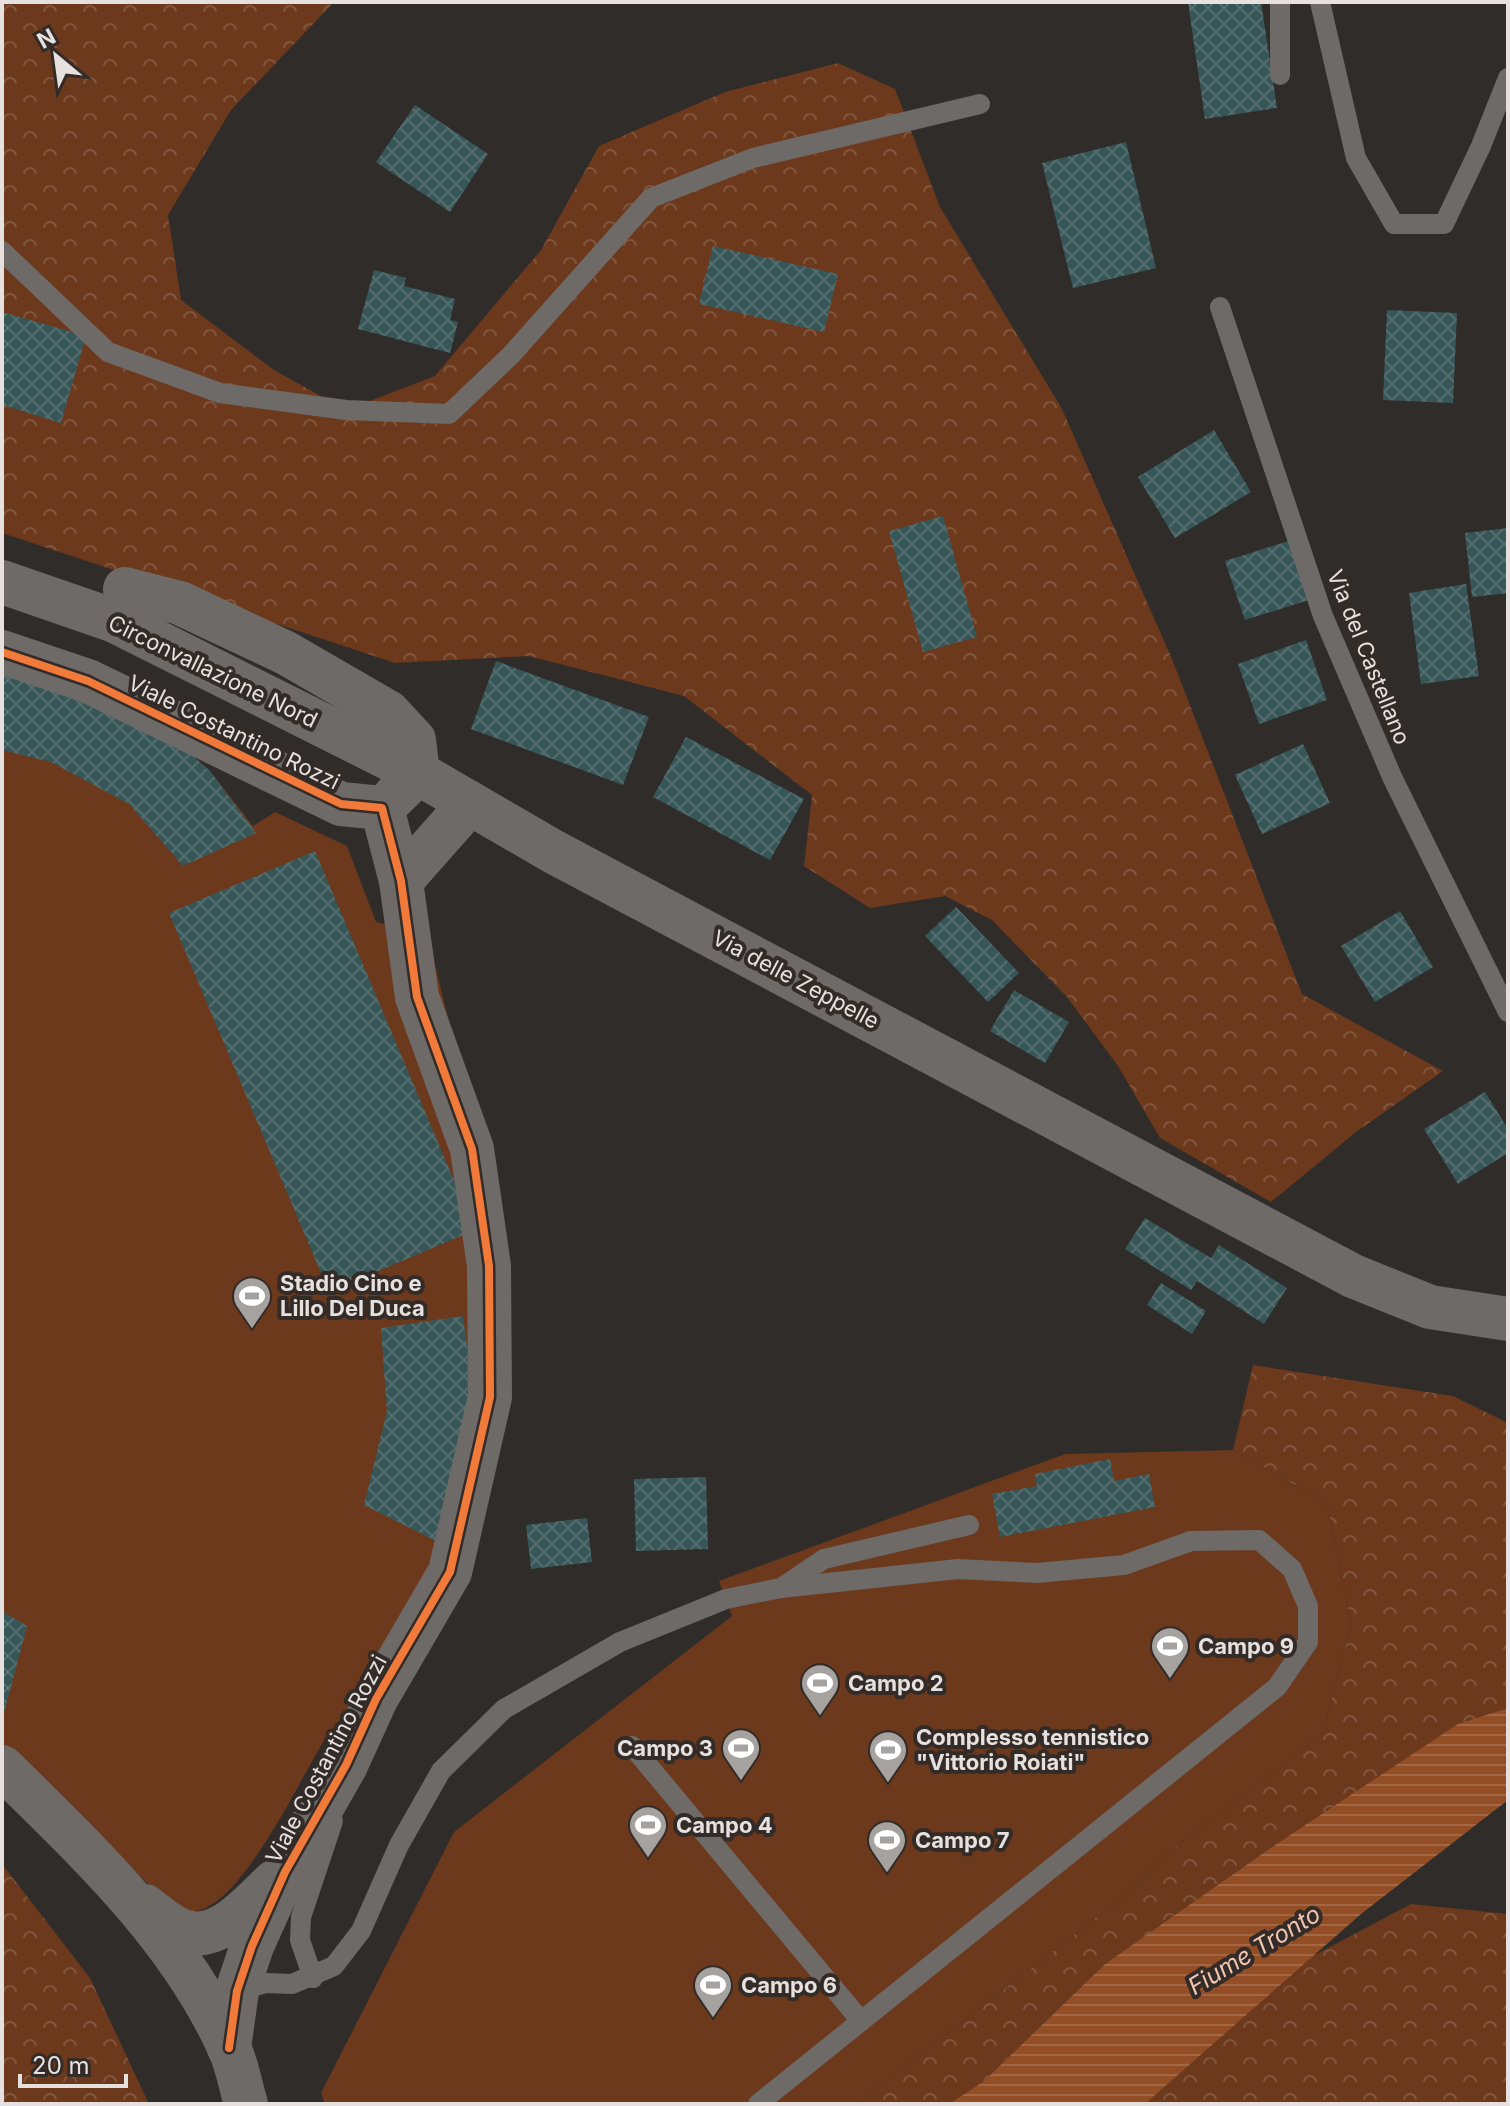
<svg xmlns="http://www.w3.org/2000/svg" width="1510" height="2106" viewBox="0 0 1510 2106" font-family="Inter,sans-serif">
  <defs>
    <pattern id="forest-crowns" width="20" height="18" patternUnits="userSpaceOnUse" patternTransform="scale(2)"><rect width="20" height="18" fill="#6c391d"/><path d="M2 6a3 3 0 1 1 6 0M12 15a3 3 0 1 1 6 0" fill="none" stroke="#81553d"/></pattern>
    <pattern id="water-rules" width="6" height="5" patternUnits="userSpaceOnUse" patternTransform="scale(2)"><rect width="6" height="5" fill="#934e26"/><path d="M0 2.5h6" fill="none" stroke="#a26745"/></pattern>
    <pattern id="building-cross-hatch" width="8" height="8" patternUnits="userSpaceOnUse" patternTransform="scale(2)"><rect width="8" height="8" fill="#375658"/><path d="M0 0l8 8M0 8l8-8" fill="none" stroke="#546e70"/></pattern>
  </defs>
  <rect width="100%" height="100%" fill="#2f2c2a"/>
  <g fill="url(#forest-crowns)">
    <path d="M2,2H334L231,110L168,215L181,300L274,370L346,410L435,376L541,250L599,146L725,92L838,63L895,89L940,207L1062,409L1172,659L1302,994L1443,1071L1356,1132L1271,1202L1160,1138L1118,1066L1067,997L992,920L945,896L870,908L804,866L812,795L684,696L529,656L395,663L2,533Z"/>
    <path d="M1253,1365L1453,1396L1508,1423V1708L1458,1725L1275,1845L1105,1964L984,2081L949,2104H857L1125,1895L1179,1844L1322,1735L1351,1624L1327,1503L1233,1450Z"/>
    <path d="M2,1864L90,1978L149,2104H2Z"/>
    <path d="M1411,1904L1508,1914V2104H1145L1313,1956Z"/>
  </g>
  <g fill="#6c391d">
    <path d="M2,672L168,734L210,771L253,826L275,812L347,846L376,922L428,936L451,1030L502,1398L363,1757L325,1739C300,1779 243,1903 196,1911C189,1912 178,1908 171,1906L2,1743Z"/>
    <path d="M1233,1450L1327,1503L1351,1624L1322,1735L1179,1844L1125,1895L857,2104H325L321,2093L454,1832L732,1616L719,1581L1065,1454Z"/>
  </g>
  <path fill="url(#water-rules)" d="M1508,1708V1800L1361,1914L1145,2104H949L984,2081L1105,1964L1275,1845L1458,1724Z"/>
  <g fill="url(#building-cross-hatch)">
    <path d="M1188,2H1261L1277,108L1205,119Z"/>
    <path d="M415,105L488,154L450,212L376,162Z"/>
    <path d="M1126,142L1156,268L1073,288L1042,163Z"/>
    <path d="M713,246L838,274L824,332L699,304Z"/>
    <path d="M374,270L406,278L404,286L455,299L450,320L458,322L450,353L358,329Z"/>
    <path d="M1387,310L1457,313L1453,403L1383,400Z"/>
    <path d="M2,312L86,336L61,423L2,405Z"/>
    <path d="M1214,430L1251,492L1175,538L1138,477Z"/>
    <path d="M943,516L977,637L923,652L889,531Z"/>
    <path d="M1508,528V593L1472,597L1465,533Z"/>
    <path d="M1292,540L1312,599L1245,620L1225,561Z"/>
    <path d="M1466,584L1479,676L1421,684L1409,593Z"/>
    <path d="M1306,640L1327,700L1259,724L1238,664Z"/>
    <path d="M496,661L649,717L623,785L471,729Z"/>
    <path d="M2,672L168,734L210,771L256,833L183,866L129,804L51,762L2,750Z"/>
    <path d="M686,737L804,799L770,860L653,797Z"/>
    <path d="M1303,744L1330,803L1262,834L1235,775Z"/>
    <path d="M315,851L475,1230L329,1292L169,913Z"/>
    <path d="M956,907L1019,973L988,1002L925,936Z"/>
    <path d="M1400,911L1433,967L1375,1002L1341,946Z"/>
    <path d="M1014,990L1069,1022L1045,1063L990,1031Z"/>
    <path d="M1485,1092L1508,1129V1153L1458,1184L1424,1129Z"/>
    <path d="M1145,1218L1211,1258L1219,1245L1287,1288L1264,1324L1197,1281L1191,1290L1125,1249Z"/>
    <path d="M1161,1283L1206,1311L1192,1334L1147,1305Z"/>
    <path d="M463,1316L473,1392L444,1545L364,1505L387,1411L381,1328Z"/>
    <path d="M1110,1459L1114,1481L1149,1474L1155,1507L1000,1537L992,1494L1037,1486L1035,1474Z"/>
    <path d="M706,1477L708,1549L636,1551L634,1479Z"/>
    <path d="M587,1518L592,1562L531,1569L526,1525Z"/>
    <path d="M2,1611L27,1626L3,1717H2Z"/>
  </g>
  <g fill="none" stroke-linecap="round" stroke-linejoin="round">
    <g stroke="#6d6a68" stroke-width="20">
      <path d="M1280,2V75"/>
      <path d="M1320,2L1356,158L1394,224H1444L1481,146L1508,78"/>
      <path d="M2,251L108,352L220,393L346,410L449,414L511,355L651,198L753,158L980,104"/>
      <path d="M1220,307L1323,616L1393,779L1508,1012"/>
      <path d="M784,1586L824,1559L969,1525"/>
      <path d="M632,1746L861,2021"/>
      <path d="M313,1978L300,1940L301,1917L333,1821"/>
      <path d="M239,1991L266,1983L292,1984L334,1966L361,1931L399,1845L441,1771L504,1709L620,1642L726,1599L781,1588L958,1569L1037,1573L1124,1565L1191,1541L1259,1540L1292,1569L1308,1606V1642L1277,1687L758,2104"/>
    </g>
    <g stroke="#6d6a68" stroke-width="44">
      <path d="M125,589L180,603L286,653L388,712L414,740L418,773L394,797"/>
      <path d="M2,652L88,681L341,804L382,808L401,881L417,997L472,1149L489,1266L490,1397L450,1572L376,1699L346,1765L285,1872L252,1946L237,1991L229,2048"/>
      <path d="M401,881L470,803"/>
      <path d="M2,1767C88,1852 177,1934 228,2045C237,2063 240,2085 246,2104"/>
      <path d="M145,1906C156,1914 170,1927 183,1931C219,1944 251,1903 274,1882"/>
    </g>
    <path stroke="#6d6a68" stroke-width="44" d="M2,582L115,621L418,773L554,852L1353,1276L1430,1307L1508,1319"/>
    <g stroke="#322b27" stroke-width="13">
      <path id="cycleway" d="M2,652L88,681L341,804L382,808L401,881L417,997L472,1149L489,1266L490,1397L450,1572L376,1699L346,1765L285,1872L252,1946L237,1991L229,2048"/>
    </g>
    <use href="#cycleway" stroke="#f17a3a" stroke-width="8"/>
  </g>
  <defs>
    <g id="stadium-pin" transform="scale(2)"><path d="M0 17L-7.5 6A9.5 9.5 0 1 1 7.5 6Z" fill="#a6a29f" stroke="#322b27"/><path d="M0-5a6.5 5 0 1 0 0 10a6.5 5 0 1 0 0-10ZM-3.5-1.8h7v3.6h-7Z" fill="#fff"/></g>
  </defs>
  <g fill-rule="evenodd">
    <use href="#stadium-pin" x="252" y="1296"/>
    <use href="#stadium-pin" x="1170" y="1646"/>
    <use href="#stadium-pin" x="820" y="1683"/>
    <use href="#stadium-pin" x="741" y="1748"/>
    <use href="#stadium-pin" x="888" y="1750"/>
    <use href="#stadium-pin" x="648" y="1825"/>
    <use href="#stadium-pin" x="887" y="1840"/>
    <use href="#stadium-pin" x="713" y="1985"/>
  </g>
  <g text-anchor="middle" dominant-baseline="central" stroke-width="8" stroke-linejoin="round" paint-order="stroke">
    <g font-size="22" fill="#e6e1de" stroke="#322b27">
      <text transform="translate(1369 657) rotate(68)">Via del Castellano</text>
      <text transform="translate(213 671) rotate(26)">Circonvallazione Nord</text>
      <text transform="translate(234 732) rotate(26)">Viale Costantino Rozzi</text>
      <text transform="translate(796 979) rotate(28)">Via delle Zeppelle</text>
      <text transform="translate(326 1759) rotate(-62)">Viale Costantino Rozzi</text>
    </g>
    <g font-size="22" font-weight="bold" fill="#e6e1de" stroke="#322b27" text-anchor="start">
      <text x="280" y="1283">Stadio Cino e<tspan x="280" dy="25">Lillo Del Duca</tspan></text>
      <text x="1198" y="1646">Campo 9</text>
      <text x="848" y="1683">Campo 2</text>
      <text x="916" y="1737">Complesso tennistico<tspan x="916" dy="25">"Vittorio Roiati"</tspan></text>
      <text x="713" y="1748" text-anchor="end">Campo 3</text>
      <text x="676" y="1825">Campo 4</text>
      <text x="915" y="1840">Campo 7</text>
      <text x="741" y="1985">Campo 6</text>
    </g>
    <g font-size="24" font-style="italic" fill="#f1c5b0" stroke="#322b27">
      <text transform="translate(1254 1950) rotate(-31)">Fiume Tronto</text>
    </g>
  </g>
  <rect width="1510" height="2106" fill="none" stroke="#e6e1de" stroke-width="8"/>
  <g transform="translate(56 56) rotate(331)" stroke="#322b27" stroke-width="6" paint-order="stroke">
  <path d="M0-6L14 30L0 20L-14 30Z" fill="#e6e1de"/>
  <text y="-12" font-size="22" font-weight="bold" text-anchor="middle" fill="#e6e1de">N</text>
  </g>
  <path d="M20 2074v12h106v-12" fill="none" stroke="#e6e1de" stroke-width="4"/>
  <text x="32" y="2074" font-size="24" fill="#e6e1de" stroke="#322b27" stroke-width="6" paint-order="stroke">20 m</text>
</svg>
